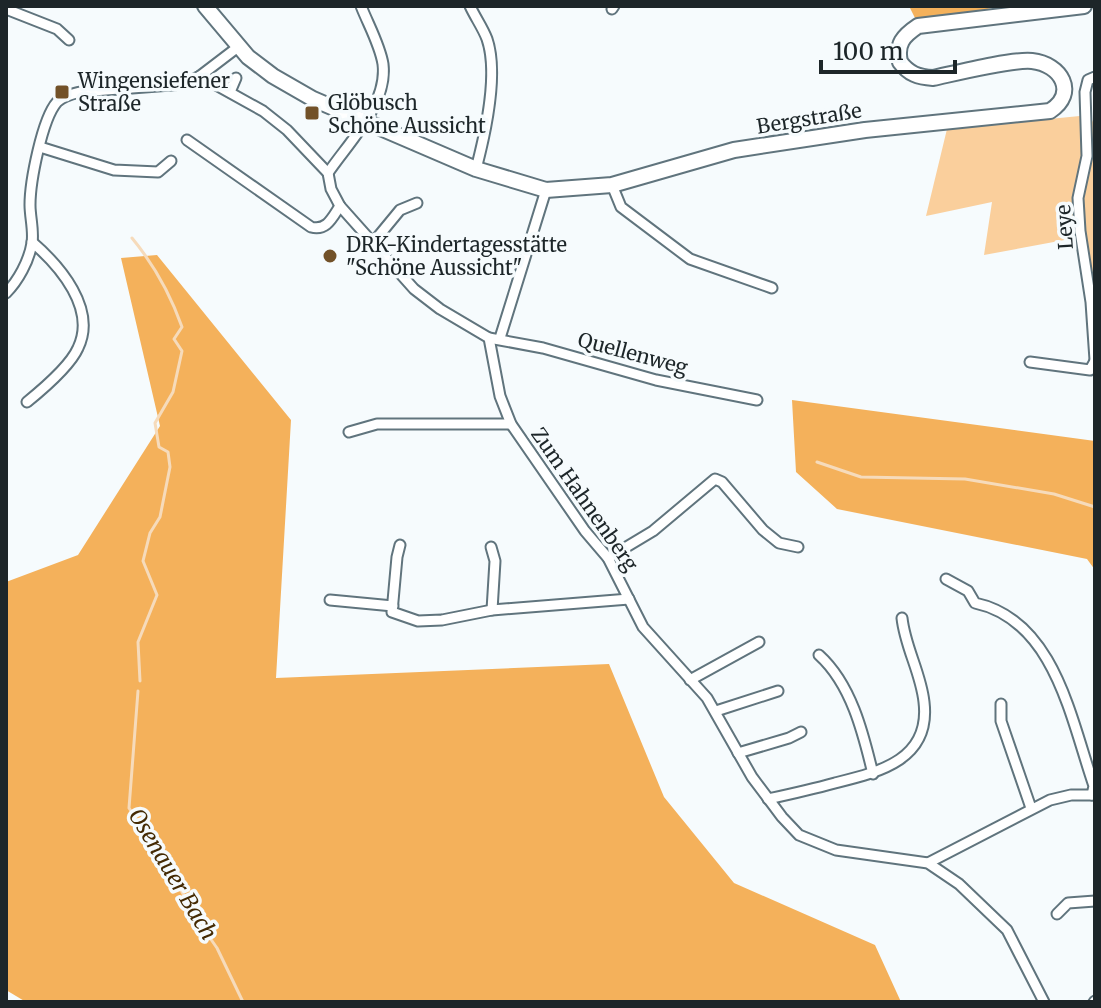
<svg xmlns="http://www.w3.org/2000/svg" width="1101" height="1008" viewBox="0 0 1101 1008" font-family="Merriweather,serif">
  <rect width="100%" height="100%" fill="#f6fbfd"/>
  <path fill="#facf9c" d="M1090,115L1095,127V319L1086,236L984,255L992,202L926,216L947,129Z"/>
  <g fill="#f4b15b">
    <path d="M909,6H1001L918,24Z"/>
    <path d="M157,255L291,420L276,678L609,664L664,797L734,883L875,945L901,1002H26L6,990V582L78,555L160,426L121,258Z"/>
    <path d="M792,400L1095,441V570L1087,559L837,509L796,472Z"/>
  </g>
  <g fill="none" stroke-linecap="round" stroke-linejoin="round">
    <g stroke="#f6dbbb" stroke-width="3">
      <path d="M132,238C155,266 170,293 182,327L174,339L182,351L173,392L155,423L159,447L168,452L170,467L160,517L150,533L143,561L157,595L138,642L140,681"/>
      <path d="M817,462L861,477L965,479L1054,494L1095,507"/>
      <path d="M138,691L129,808L175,879L196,918L217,948L243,1002"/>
    </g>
    <g stroke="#60747d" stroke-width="13">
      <g id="street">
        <path d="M470,6C475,17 483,28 487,39C499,74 485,135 476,169"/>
        <path d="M6,9L57,29L69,40"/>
        <path d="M612,9L614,6"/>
        <path d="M200,76L263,111L287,130L328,173L331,189L340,206L414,289L440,309L489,338L500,396L511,424L585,531L608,558L643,627L707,698L752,777L782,817L799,835L836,850L928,863L959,884L1007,930L1044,1002"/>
        <path d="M1095,77L1088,80L1085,92L1087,156L1078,198L1080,231L1091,302L1095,360"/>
        <path d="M230,92L236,78"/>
        <path d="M187,140L311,227C327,231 332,218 340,206"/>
        <path d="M40,147L114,170L158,172L171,161"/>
        <path d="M328,173C349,142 388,104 383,64C380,45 368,24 361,6"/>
        <path d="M612,185L621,207L690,259L772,288"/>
        <path d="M372,244L400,210L417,203"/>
        <path d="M6,293C18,281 29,261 32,243C34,231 30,217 30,205C30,182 42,119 57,102C63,96 72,94 80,92L184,84L200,76L238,47"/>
        <path d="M489,338L543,348L656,380L757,400"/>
        <path d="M500,338L546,190"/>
        <path d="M1030,362L1090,370L1095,361"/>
        <path d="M27,402C43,389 70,366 78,348C97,309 60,266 32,242"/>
        <path d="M349,432L377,424H511"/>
        <path d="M400,545L397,557L392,612L418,621L442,620L492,610L629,599"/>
        <path d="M491,547L495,561L492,610"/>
        <path d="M608,558L653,531L715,479L722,482L763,530L779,543L798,547"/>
        <path d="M946,579L968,591L975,603C1055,620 1071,720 1094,786L1092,795"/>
        <path d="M330,600L393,606"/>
        <path d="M819,655C851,684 863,732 873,774"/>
        <path d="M690,680L759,642"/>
        <path d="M1001,704V721L1031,808"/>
        <path d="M716,711L778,691"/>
        <path d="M738,753L789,738L801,732"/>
        <path d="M768,799C791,794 813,789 835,783C879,772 931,760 924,702C921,673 905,647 902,618"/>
        <path d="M928,863L1050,800L1071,795H1095"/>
        <path d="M1057,914L1068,903L1095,901"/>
        <path d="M1094,1002L1095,1001"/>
      </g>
    </g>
    <g stroke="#60747d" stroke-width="18">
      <path id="secondary" d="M205,6L248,57L273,76L313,99L476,169L546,190L612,185L734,150L865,130L1050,111C1078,93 1061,64 1032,61C1011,59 956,73 933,78C918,77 909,74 900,62C896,44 903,36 918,26L1084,6"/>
    </g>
    <use href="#street" stroke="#fff" stroke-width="9"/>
    <use href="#secondary" stroke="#fff" stroke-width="14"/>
  </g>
  <g fill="#725128" stroke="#f6fbfd" stroke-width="3">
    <rect x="54" y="84" width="16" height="16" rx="4"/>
    <rect x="304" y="105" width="16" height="16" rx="4"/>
    <circle cx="330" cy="256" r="8"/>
  </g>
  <g text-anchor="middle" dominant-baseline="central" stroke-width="7" stroke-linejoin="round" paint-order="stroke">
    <g font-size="20" fill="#1d2629" stroke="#f6fbfd" text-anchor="start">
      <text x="78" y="80">Wingensiefener<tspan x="78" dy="23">Straße</tspan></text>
      <text x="328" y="102">Glöbusch<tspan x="328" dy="23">Schöne Aussicht</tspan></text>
      <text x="346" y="244">DRK-Kindertagesstätte<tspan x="346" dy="23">"Schöne Aussicht"</tspan></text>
    </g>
    <g font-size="20" fill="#1d2629" stroke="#f6fbfd">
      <text transform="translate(809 118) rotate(-9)">Bergstraße</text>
      <text transform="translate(1064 227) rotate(-94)">Leye</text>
      <text transform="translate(633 353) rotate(15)">Quellenweg</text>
      <text transform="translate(585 499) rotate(55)">Zum Hahnenberg</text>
    </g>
    <g font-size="22" font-style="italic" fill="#442a03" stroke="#f6fbfd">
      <text transform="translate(173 874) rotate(59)">Osenauer Bach</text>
    </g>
  </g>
  <rect width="1101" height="1008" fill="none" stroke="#1d2629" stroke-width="16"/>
  <path d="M821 60v12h134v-12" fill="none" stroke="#1d2629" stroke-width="4"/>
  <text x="833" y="60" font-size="24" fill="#1d2629" stroke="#f6fbfd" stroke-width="6" paint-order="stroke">100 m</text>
</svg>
